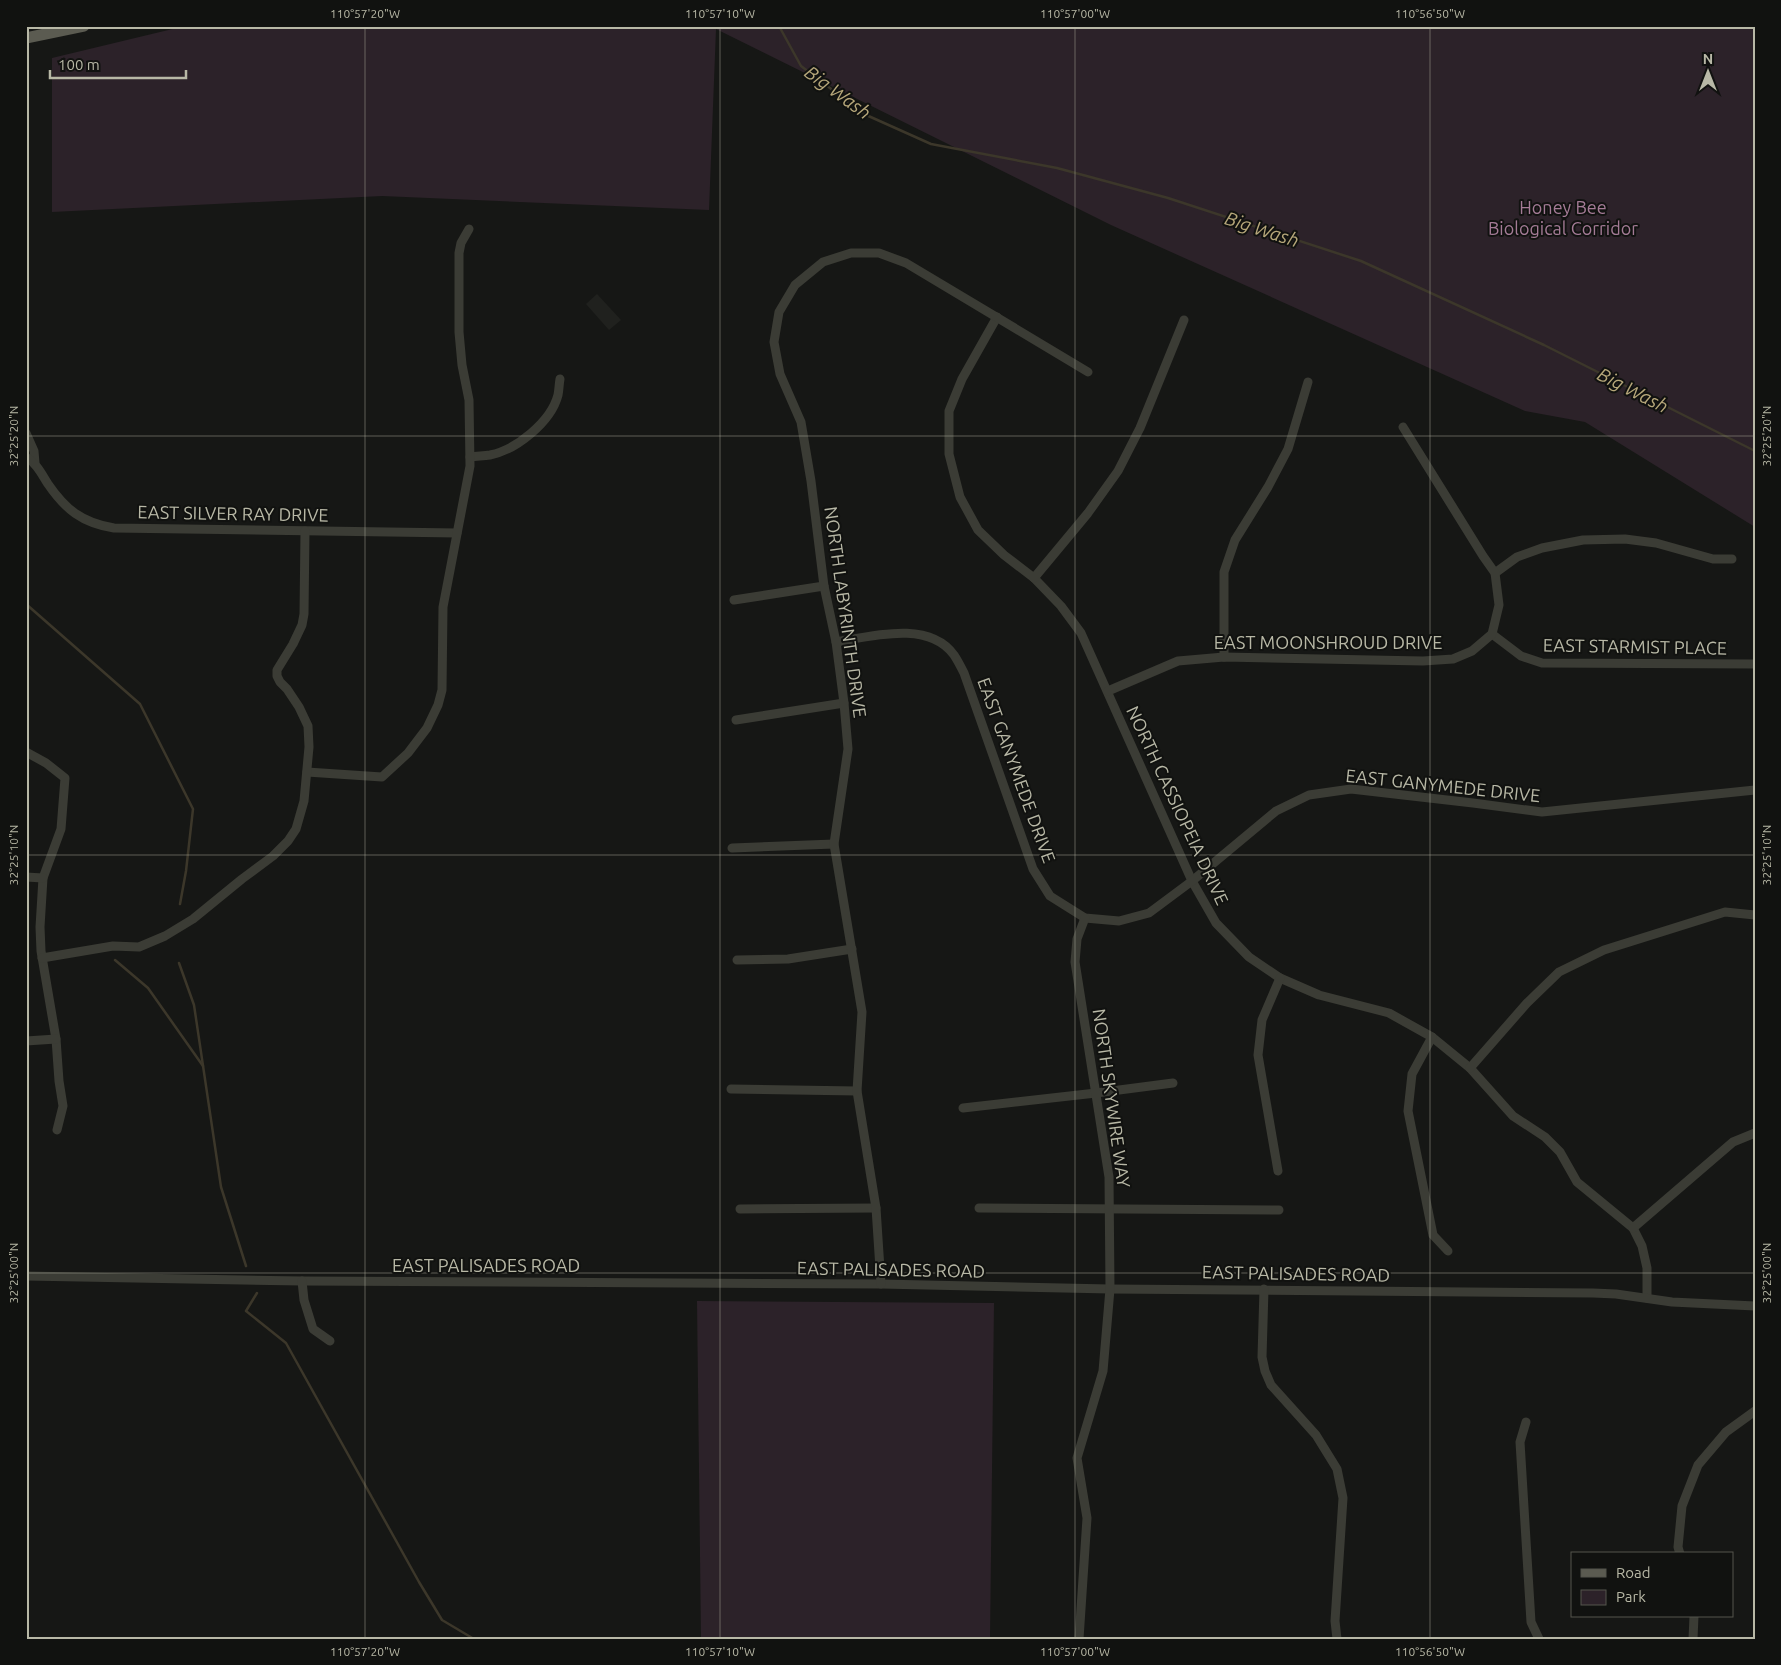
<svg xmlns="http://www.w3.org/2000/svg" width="1781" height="1665" viewBox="0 0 1781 1665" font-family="Ubuntu,sans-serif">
  <rect width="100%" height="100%" fill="#161715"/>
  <path fill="#20211e" d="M597,294L621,320L609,330L586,304Z"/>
  <g fill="#2c2229">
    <path d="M185,26H1755V527L1585,422L1525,411L1111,225L716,29L709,210L382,196L52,212V58Z"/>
    <path d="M697,1301L994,1303L990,1639H701Z"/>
  </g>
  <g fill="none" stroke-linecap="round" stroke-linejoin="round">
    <g stroke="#3c372a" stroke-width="2.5">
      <path d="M779,26L801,66L864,114L931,144L1057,168L1168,198L1361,261L1544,345L1755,451"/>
      <path d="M26,604L140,704L193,809L186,871L180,904"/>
      <path d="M115,960L148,988L203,1066"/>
      <path d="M179,963L194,1005L221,1187L246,1266"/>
      <path d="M257,1293L246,1311L286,1343L419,1582L442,1620L474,1639"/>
    </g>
    <g stroke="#3b3c35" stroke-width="9">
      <path d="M997,317L962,379L949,411V454L960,497L978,530L1004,555L1034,578L1061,606L1081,633L1192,881L1216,923L1249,957L1280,978L1319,995L1389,1013L1432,1037L1470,1068L1513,1116L1545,1137L1560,1152L1577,1182L1633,1228L1642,1246L1647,1268V1298"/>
      <path d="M26,433L34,451L35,463"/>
      <path d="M26,457C37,464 41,473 48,484C65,509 82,523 114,528L457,533"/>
      <path d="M470,457C477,456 483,456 490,455C516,450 551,422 558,395C559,390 559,385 560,379"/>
      <path d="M1495,573L1517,557L1542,548L1583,540L1625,539L1656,543L1713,559H1732"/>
      <path d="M1034,578L1088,513L1118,471L1140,428L1184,320"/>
      <path d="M734,600L824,586"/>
      <path d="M1492,634L1521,656L1542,663L1755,664"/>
      <path d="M836,642C872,636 929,620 954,655C958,661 961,667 964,673L1033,869L1050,896L1085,918L1119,921L1149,913L1192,881L1276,811L1309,795L1351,789L1473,803L1542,812L1755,790"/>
      <path d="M1224,657V572L1235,540L1268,487L1288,449L1308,382"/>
      <path d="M1108,691L1178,661L1224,657L1423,661L1453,659L1472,651L1492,634L1499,605L1495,573L1483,556L1403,427"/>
      <path d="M736,720L844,703"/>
      <path d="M26,752L46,763L65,778L61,829L43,878L40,927L41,951L56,1039L59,1081L63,1106L57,1130"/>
      <path d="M307,772L382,777L408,753L427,728L438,705L442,690L443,607L470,466L469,400L462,365L459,332V253L461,243L469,229"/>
      <path d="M732,848L834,844"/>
      <path d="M26,877L43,878"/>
      <path d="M42,958L113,946L139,947L165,936L193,919L242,879L273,856L288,841L296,829L304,801L309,747L308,726L299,707L287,689L280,682L277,676V670L293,644L302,625L304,614L305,531"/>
      <path d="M737,960L788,959L852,949"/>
      <path d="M1432,1037L1412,1074L1408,1111L1433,1235L1448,1251"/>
      <path d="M26,1041L56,1039"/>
      <path d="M1470,1068L1527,1003L1559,972L1604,950L1725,912L1755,915"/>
      <path d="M731,1089L857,1091"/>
      <path d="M963,1108L1096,1093L1173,1083"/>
      <path d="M1278,1171L1258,1055L1262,1020L1280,978"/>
      <path d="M979,1208L1279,1210"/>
      <path d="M740,1209L876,1208"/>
      <path d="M1633,1228L1733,1142L1755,1133"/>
      <path d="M26,1276L302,1281L881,1284L1110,1289L1593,1293L1616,1294L1672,1302L1755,1306"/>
      <path d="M302,1281L304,1300L313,1329L330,1341"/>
      <path d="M881,1284L876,1208L857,1091L862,1012L834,844L848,749L844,703L836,642L824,586L811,481L801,422L780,374L774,342L779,312L795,285L823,262L851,253H879L906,263L1088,372"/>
      <path d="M1264,1289L1262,1357L1265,1371L1271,1385L1316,1435L1337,1469L1343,1498L1335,1621L1337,1639"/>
      <path d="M1526,1422L1520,1442L1531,1622L1539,1639"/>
      <path d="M1680,1554L1678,1547L1682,1506L1698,1465L1726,1432L1755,1411"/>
      <path d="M1079,1639L1087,1518L1077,1458L1103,1371L1110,1289L1109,1177L1075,962L1077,939L1085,918"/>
      <path d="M1693,1639L1694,1616"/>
    </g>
    <path stroke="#5b5b51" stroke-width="11" d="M26,38L84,26"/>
  </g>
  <path fill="none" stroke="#b8b8a6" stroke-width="1" stroke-opacity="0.45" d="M365,26V1639M720,26V1639M1075,26V1639M1430,26V1639M26,436H1755M26,855H1755M26,1273H1755"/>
  <g text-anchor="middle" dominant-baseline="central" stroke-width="4" stroke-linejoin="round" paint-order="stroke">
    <g font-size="18" fill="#a47b96" stroke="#111210">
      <text x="1563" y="207">Honey Bee<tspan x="1563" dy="21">Biological Corridor</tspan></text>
    </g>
    <g font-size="18" fill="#b8b8a6" stroke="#111210">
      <text transform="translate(233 513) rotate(1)">EAST SILVER RAY DRIVE</text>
      <text transform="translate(846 612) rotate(82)">NORTH LABYRINTH DRIVE</text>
      <text x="1328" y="642">EAST MOONSHROUD DRIVE</text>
      <text transform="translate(1635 646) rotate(1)">EAST STARMIST PLACE</text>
      <text transform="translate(1017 770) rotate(70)">EAST GANYMEDE DRIVE</text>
      <text transform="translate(1443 785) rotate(6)">EAST GANYMEDE DRIVE</text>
      <text transform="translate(1178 805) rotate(65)">NORTH CASSIOPEIA DRIVE</text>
      <text transform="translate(1112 1098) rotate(82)">NORTH SKYWIRE WAY</text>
      <text x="486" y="1265">EAST PALISADES ROAD</text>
      <text transform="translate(891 1269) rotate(1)">EAST PALISADES ROAD</text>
      <text transform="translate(1296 1273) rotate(1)">EAST PALISADES ROAD</text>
    </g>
    <g font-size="19" font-style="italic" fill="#b6a77a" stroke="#111210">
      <text transform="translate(838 92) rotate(36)">Big Wash</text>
      <text transform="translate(1262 229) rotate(18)">Big Wash</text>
      <text transform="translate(1633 390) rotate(27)">Big Wash</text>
    </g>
  </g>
  <rect width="1781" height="1665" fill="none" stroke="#111210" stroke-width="55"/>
  <rect x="1571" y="1552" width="162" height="65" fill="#111210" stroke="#54544c"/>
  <rect x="1581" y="1569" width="25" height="8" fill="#5b5b51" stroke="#54544c"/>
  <text x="1616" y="1578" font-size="15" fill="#b8b8a6">Road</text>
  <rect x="1581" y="1590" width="25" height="15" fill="#2c2229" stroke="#54544c"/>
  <text x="1616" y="1602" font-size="15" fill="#b8b8a6">Park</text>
  <g transform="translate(1708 72)" stroke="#111210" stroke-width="4" paint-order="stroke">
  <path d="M0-4L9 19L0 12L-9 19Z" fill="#b8b8a6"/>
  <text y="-8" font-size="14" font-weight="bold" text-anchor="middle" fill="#b8b8a6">N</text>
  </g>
  <path d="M50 70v8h136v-8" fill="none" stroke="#b8b8a6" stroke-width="2.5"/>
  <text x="58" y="70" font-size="15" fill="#b8b8a6" stroke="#111210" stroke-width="4" paint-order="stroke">100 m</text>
  <rect x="28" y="28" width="1726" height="1610" fill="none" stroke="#b8b8a6" stroke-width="2"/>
  <g font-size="12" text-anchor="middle" fill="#b8b8a6">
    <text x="365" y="18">110°57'20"W</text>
    <text x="720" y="18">110°57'10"W</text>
    <text x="1075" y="18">110°57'00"W</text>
    <text x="1430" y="18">110°56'50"W</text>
    <text transform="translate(14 436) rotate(-90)" y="4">32°25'20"N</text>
    <text transform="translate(1767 436) rotate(-90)" y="4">32°25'20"N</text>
    <text transform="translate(14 855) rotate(-90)" y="4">32°25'10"N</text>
    <text transform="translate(1767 855) rotate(-90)" y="4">32°25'10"N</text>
    <text transform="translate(14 1273) rotate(-90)" y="4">32°25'00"N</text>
    <text transform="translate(1767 1273) rotate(-90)" y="4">32°25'00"N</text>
    <text x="365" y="1656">110°57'20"W</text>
    <text x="720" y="1656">110°57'10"W</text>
    <text x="1075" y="1656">110°57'00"W</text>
    <text x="1430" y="1656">110°56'50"W</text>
  </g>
</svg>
